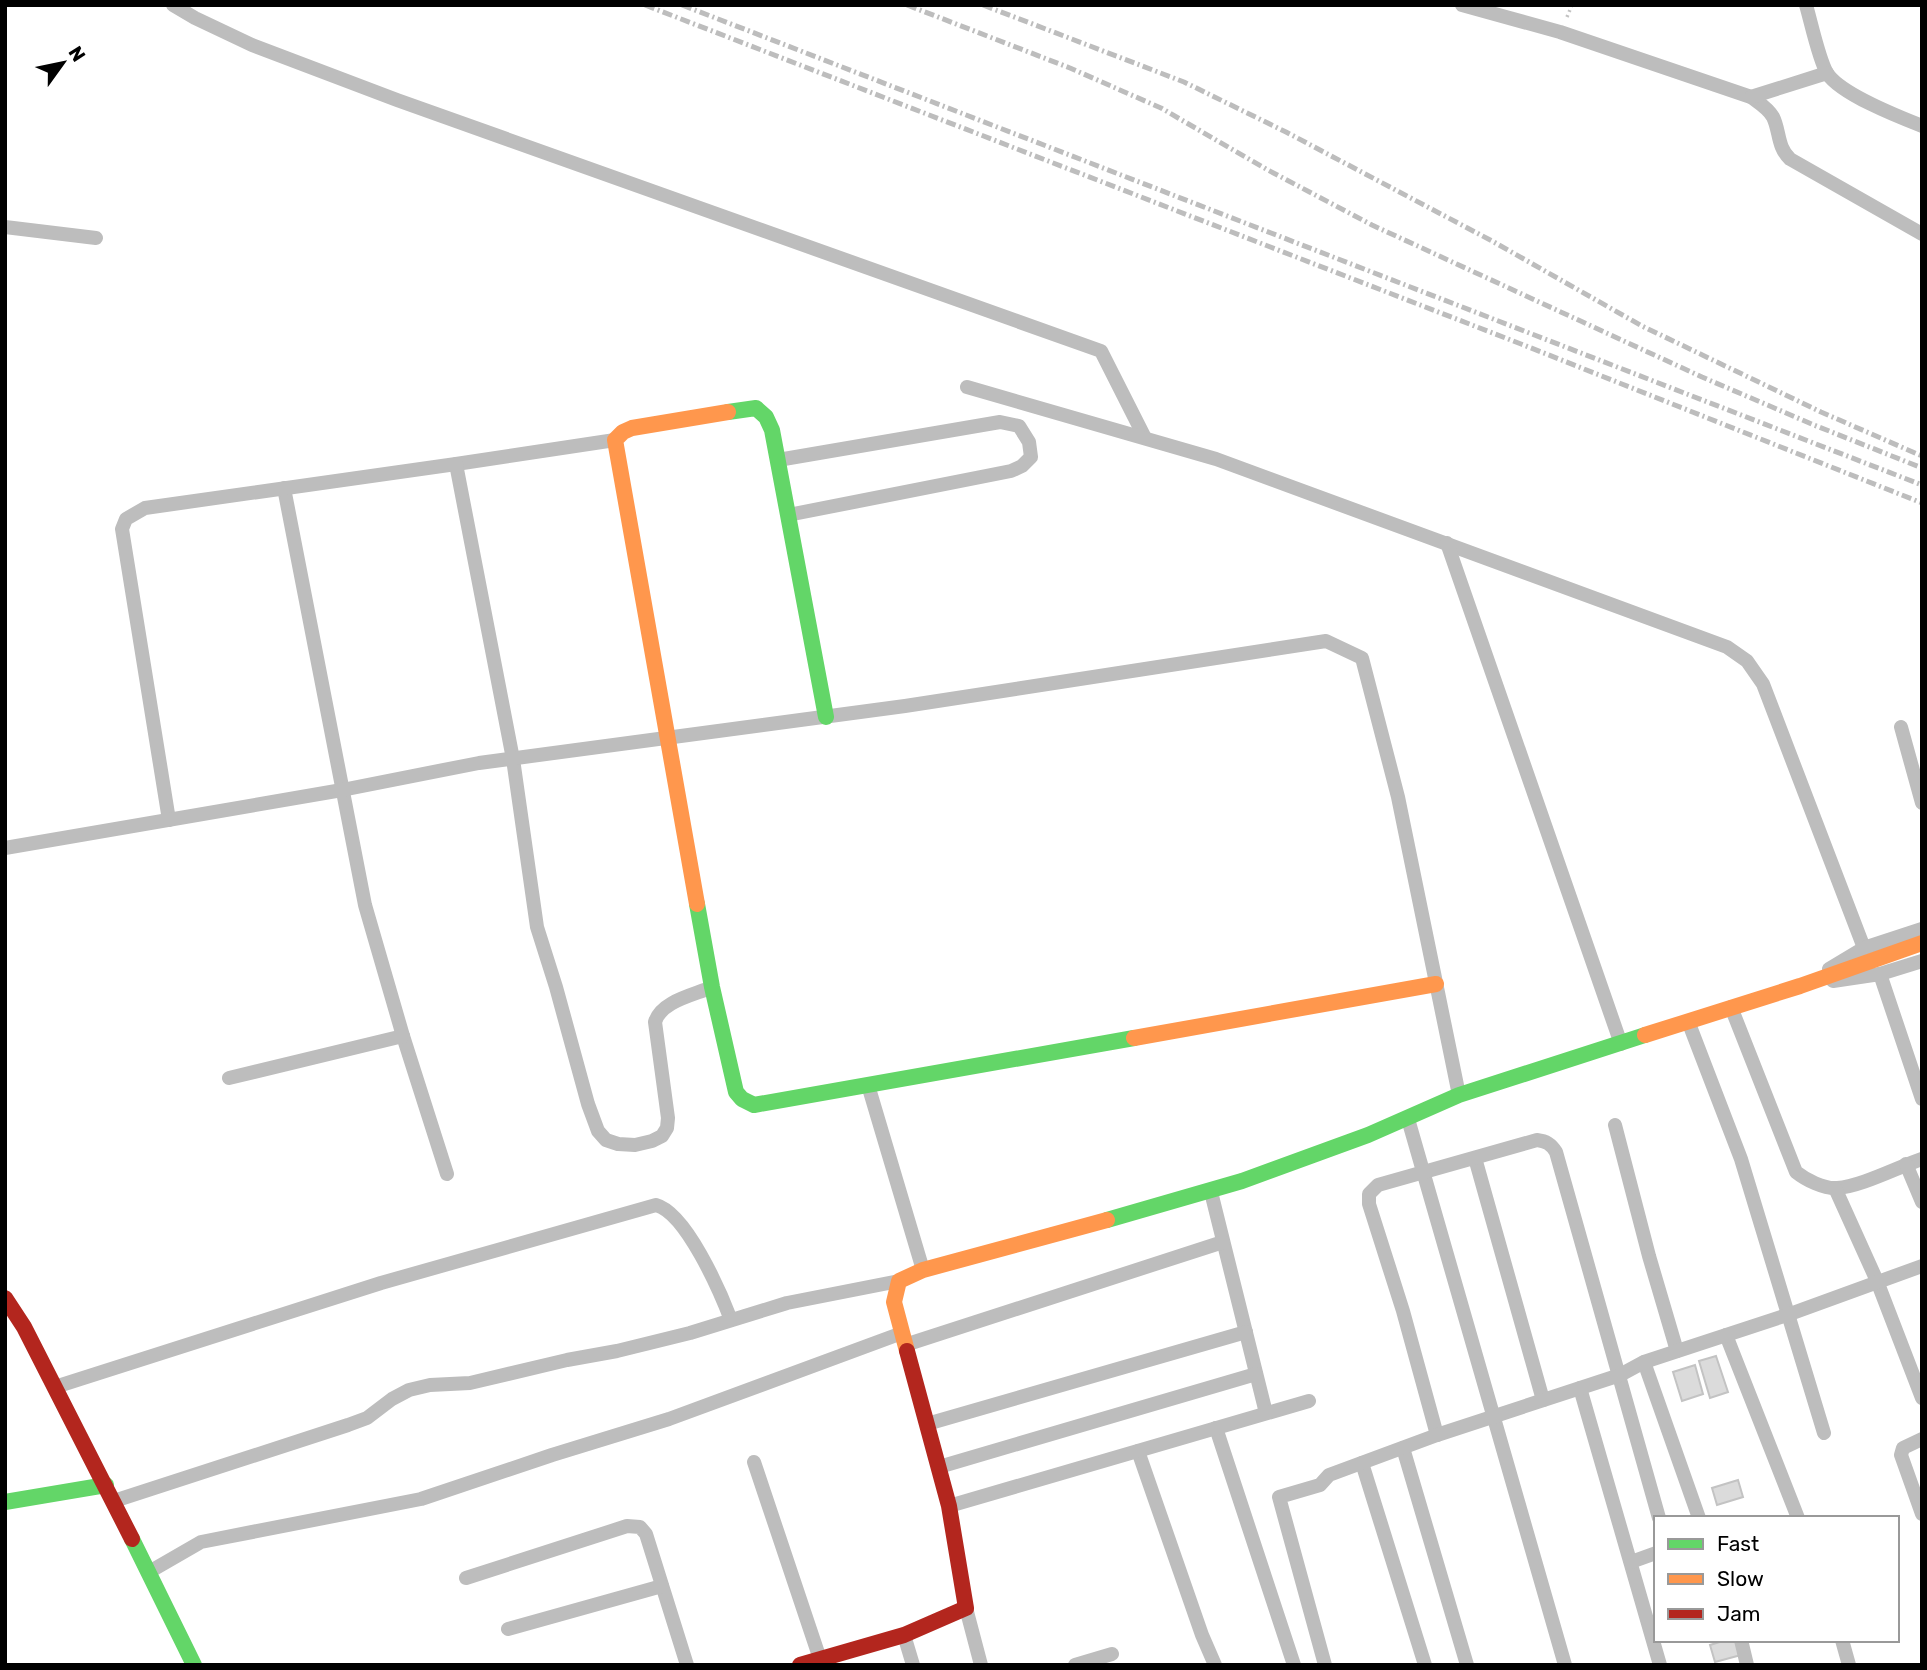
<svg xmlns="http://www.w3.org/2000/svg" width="1927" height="1670" viewBox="0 0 1927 1670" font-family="Rubik,sans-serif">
  <rect width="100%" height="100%" fill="#fff"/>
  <g fill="#dbdbdb" stroke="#c3c3c3" stroke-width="2">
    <path d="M1716,1356L1728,1392L1710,1398L1699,1361Z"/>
    <path d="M1695,1365L1703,1394L1682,1401L1673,1372Z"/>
    <path d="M1738,1480L1743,1497L1717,1505L1712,1488Z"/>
    <path d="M1726,1640H1737L1741,1655L1715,1662L1710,1645Z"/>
  </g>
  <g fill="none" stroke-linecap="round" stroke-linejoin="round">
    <path stroke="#c2c2c2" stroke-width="3.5" stroke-dasharray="2 3.5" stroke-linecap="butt" d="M1567,17L1572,5"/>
    <g stroke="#bdbdbd" stroke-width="14">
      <path d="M173,5L195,18L252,45L397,100L1101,351L1145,438"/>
      <path d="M1462,5L1560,32L1751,97C1759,103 1768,108 1773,117C1780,131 1777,147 1790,159L1922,234"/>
      <path d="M1806,5C1811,22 1819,60 1827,73C1840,94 1899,117 1922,126"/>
      <path d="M1751,97L1827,73"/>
      <path d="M5,227L96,238"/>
      <path d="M967,387L1216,459L1727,647L1747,661L1763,684L1864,948"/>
      <path d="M778,460L1000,422L1019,426L1029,442L1031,457L1022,466L1011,471L788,515"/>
      <path d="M456,464L615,440"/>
      <path d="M284,488L365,905L403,1036L447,1174"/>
      <path d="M1447,543L1621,1044"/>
      <path d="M1901,727L1922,803"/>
      <path d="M169,820L122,529L126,519L145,508L456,464L513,759L537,927L556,987L588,1104L598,1131L606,1140L618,1144L635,1145L652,1141L662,1136L667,1128L668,1118L655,1022C661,1001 694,995 712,987"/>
      <path d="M5,848L342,790L479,763L905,706L1326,641L1362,658L1398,797L1459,1095"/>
      <path d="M1829,969L1864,948L1922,929"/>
      <path d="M1880,974L1922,1099"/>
      <path d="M1833,981L1880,974L1922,961"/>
      <path d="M1731,1007L1796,1172C1806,1180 1824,1189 1837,1188C1860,1187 1898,1167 1922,1159"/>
      <path d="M1688,1021L1741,1159L1824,1433"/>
      <path d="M229,1078L403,1036"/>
      <path d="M868,1085L923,1270"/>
      <path d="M1408,1119L1565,1665"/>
      <path d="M1615,1125L1649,1256L1677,1351"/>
      <path d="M1475,1158L1543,1400"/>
      <path d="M1906,1164L1922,1202"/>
      <path d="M1835,1188L1877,1281L1922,1398"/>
      <path d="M1211,1192L1266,1413"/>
      <path d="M1726,1335L1798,1518"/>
      <path d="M905,1345L1223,1242"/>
      <path d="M1644,1362L1699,1518"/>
      <path d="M55,1387L381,1283L656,1205C686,1213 720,1291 731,1320"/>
      <path d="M1580,1388L1660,1665"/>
      <path d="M927,1424L1246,1332"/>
      <path d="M1216,1428L1294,1665"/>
      <path d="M1437,1435L1403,1311L1369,1204V1194L1378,1185L1537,1140C1546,1141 1551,1144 1556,1152L1659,1518"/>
      <path d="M1922,1439L1903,1448L1901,1455L1922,1514"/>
      <path d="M1403,1448L1467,1665"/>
      <path d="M1138,1451L1202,1635L1215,1665"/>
      <path d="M754,1462L820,1659"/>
      <path d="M1362,1463L1425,1665"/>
      <path d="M939,1467L1256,1374"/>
      <path d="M114,1501L348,1425L367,1418L392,1399L409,1390L430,1385L470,1383L567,1360L617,1351L690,1333L787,1303L899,1281"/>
      <path d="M949,1506L1309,1401"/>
      <path d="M1631,1562L1656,1553"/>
      <path d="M149,1572L201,1542L421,1499L552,1455L669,1419L902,1333"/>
      <path d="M466,1578L627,1526L640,1527L646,1534L687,1665"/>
      <path d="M966,1608L981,1665"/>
      <path d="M508,1629L662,1586"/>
      <path d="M904,1635L913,1665"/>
      <path d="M1741,1640L1747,1665"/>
      <path d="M1842,1640L1849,1665"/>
      <path d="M1075,1665L1112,1654"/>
      <path d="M1325,1665L1279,1497L1320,1485L1329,1475L1437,1435L1620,1375L1644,1362L1790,1314L1922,1266"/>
    </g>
    <g stroke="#63d668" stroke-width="16">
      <path d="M728,412L756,408L766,417L772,430L826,717"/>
      <path d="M697,904L712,987L736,1092L742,1099L754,1105L1134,1038"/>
      <path d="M1107,1220L1242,1181L1368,1135L1459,1095L1645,1035"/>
      <path d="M5,1502L106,1485"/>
      <path d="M132,1539L194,1665"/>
    </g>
    <g stroke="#ff974d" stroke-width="16">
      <path d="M697,904L615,440L623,432L632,428L728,412"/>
      <path d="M1645,1035L1800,986L1922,943"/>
      <path d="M1134,1038L1436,984"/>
      <path d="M907,1351L894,1302L899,1281L923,1270L1107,1220"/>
    </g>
    <g stroke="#b3261e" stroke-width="16">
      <path d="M5,1298L24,1327L132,1539"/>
      <path d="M800,1665L904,1635L966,1608L949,1506L907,1351"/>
    </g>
    <g stroke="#bdbdbd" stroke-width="5" stroke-dasharray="10 3.5 2 3.5" stroke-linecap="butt">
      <path d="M645,5L1521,344L1922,503"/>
      <path d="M682,5L1922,485"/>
      <path d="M907,5L1070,68L1161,108L1266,169L1372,225L1702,377L1814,425L1922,468"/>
      <path d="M983,5L1184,82L1286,132L1492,241L1642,326L1821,412L1922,456"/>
    </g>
  </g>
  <rect width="1927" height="1670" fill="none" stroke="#000000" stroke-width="14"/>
  <rect x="1654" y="1516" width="245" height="126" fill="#ffffff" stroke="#999999" stroke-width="2"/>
  <rect x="1668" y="1539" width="35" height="10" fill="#63d668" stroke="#999999" stroke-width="2"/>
  <text x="1717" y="1551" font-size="21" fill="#000000">Fast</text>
  <rect x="1668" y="1574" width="35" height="10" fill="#ff974d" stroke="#999999" stroke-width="2"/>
  <text x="1717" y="1586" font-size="21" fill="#000000">Slow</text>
  <rect x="1668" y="1609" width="35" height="10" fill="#b3261e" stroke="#999999" stroke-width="2"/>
  <text x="1717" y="1621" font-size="21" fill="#000000">Jam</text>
  <g transform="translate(63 63) rotate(57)" stroke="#ffffff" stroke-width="5" paint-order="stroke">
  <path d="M0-5L12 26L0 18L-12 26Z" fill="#000000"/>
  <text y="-10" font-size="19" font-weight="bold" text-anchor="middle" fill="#000000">N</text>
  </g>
</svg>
